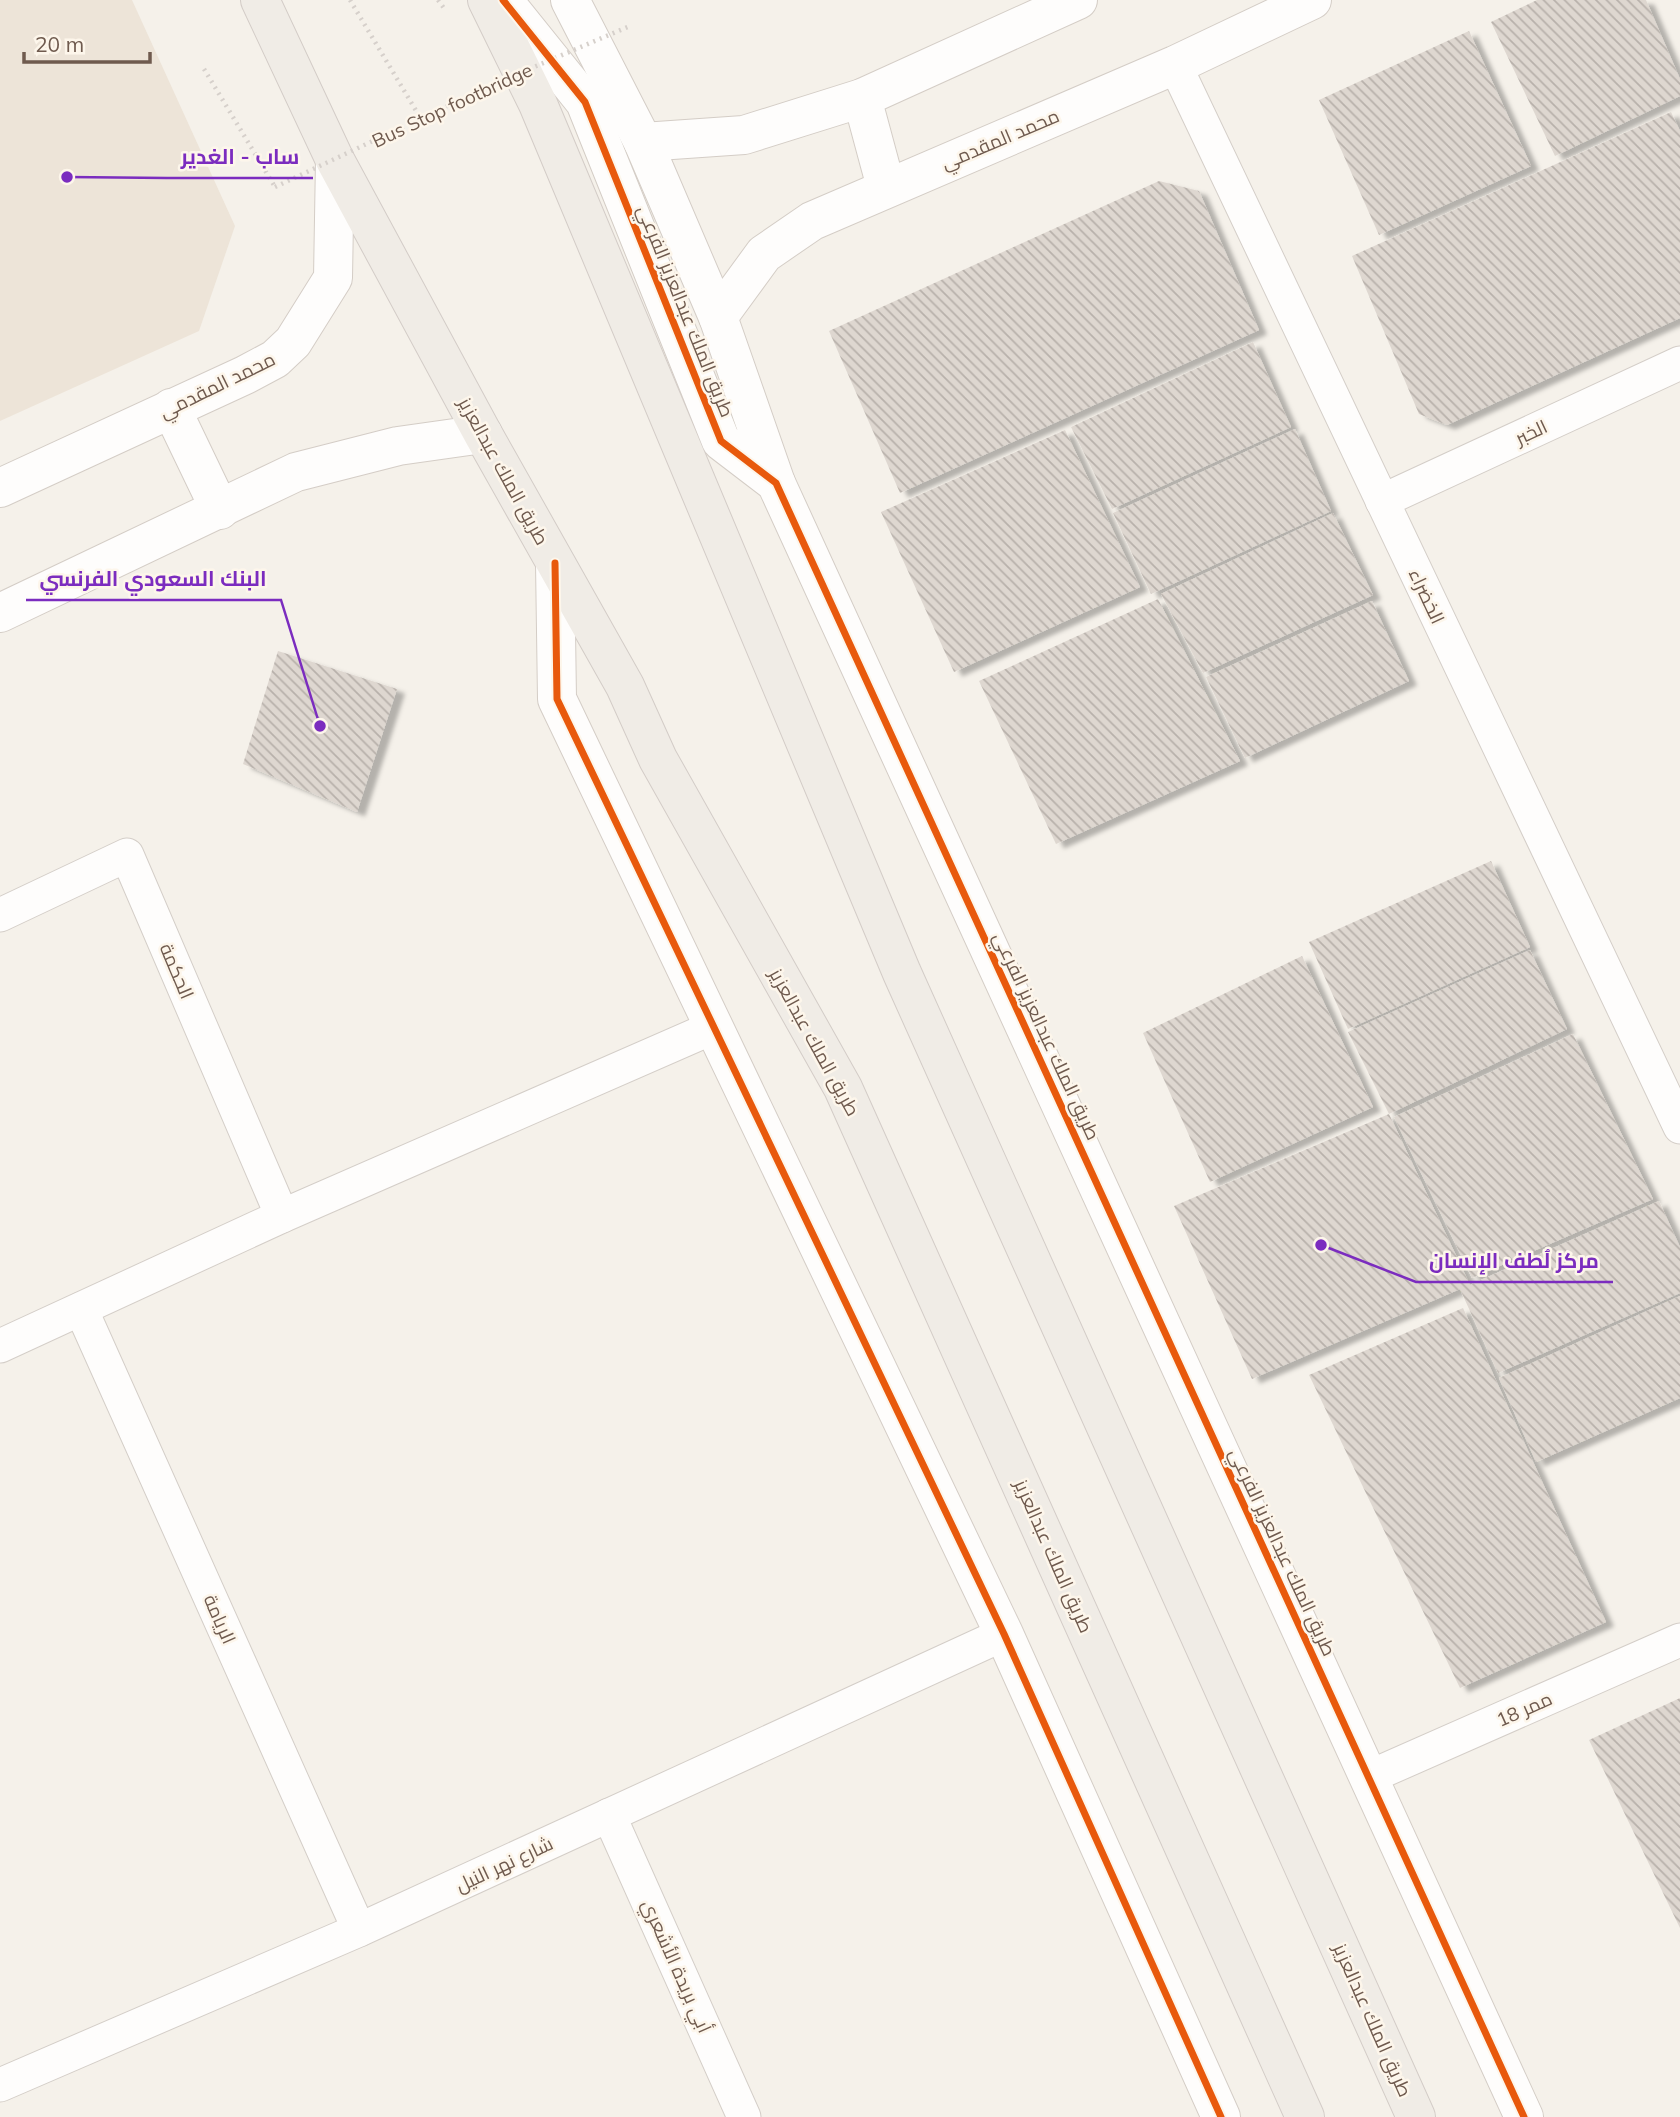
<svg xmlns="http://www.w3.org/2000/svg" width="1680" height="2117" viewBox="0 0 1680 2117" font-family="Mulish,Cairo,sans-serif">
  <defs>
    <pattern id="building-back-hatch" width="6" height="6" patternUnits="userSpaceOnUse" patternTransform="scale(1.75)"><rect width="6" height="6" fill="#ded7d0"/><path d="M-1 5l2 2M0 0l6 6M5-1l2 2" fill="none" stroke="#b8b1ab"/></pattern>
    <filter id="shadow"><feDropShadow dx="8" dy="4.5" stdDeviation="2" flood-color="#0004"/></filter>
  </defs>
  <rect width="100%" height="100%" fill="#f5f1ea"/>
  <path fill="#ede4d8" d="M0,0H132L235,226L199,331L0,421Z"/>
  <g fill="url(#building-back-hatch)" filter="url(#shadow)">
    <path d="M1537,0H1646L1680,79V96L1555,156L1491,22Z"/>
    <path d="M1469,31L1531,166L1379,235L1319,100Z"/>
    <path d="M1671,112L1680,131V318L1447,425L1419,414L1352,256Z"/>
    <path d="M1159,181L1199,191L1259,330L900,493L829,331Z"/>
    <path d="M1253,342L1291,427L1112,509L1071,427Z"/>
    <path d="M1295,429L1331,511L1151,594L1113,513Z"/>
    <path d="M1065,430L1140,587L954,672L881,512Z"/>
    <path d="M1333,513L1373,595L1203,673L1161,594Z"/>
    <path d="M1158,599L1240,761L1056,844L979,681Z"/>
    <path d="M1372,601L1409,681L1245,758L1206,677Z"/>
    <path d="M278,651L397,689L357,812L243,764Z"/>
    <path d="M1491,861L1530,947L1348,1029L1309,942Z"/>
    <path d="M1530,950L1567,1029L1389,1114L1348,1032Z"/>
    <path d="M1302,956L1373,1107L1210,1182L1143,1033Z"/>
    <path d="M1573,1034L1653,1199L1472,1278L1394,1117Z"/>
    <path d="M1389,1114L1470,1285L1659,1201L1680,1247V1293L1498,1373L1460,1289L1252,1379L1174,1206Z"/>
    <path d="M1680,1296V1398L1536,1462L1499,1378Z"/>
    <path d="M1463,1308L1606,1622L1460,1688L1309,1375Z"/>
    <path d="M1680,1698V1928L1589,1740Z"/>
  </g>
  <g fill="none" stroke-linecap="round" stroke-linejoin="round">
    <g stroke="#d4cec8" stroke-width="35">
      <g id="street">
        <path d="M1175,65L1680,1127"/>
        <path d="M1382,501L1680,363"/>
        <path d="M0,915L127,855L282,1216"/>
        <path d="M81,1309L359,1930"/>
        <path d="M0,1346L282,1216L712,1028"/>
        <path d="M1369,1777L1680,1640"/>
        <path d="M609,1815L744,2117"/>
        <path d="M0,2085L359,1930L1004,1634"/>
      </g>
    </g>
    <g stroke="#d4cdc6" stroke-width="40">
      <g id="secondary">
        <path d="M503,0L585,102L721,441L776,483L1524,2117"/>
        <path d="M570,0L643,142L718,317L776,483"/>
        <path d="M862,98L886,187"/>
        <path d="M643,142L744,135L862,98L1078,0"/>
        <path d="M718,317L764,254L812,221L1175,65L1312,0"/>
        <path d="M171,408L220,510"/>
        <path d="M0,488L245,375L275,359L293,342L333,278L335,160"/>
        <path d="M555,563L557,699L1004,1634L1221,2117"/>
        <path d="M0,613L296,472L398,446L483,434"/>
      </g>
    </g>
    <g stroke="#d3ccc7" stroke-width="40">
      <g id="primary">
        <path d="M260,0L335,160L483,434L625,686L658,759L843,1088L1305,2117"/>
        <path d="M487,0L538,104L902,973L1416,2117"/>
      </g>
    </g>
    <g stroke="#d6d0cb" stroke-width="4.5" stroke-dasharray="2 5" stroke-linecap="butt">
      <path d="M350,0L421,119"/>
      <path d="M438,0L446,11"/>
      <path d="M204,69L275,187"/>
    </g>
    <use href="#street" stroke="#fefdfc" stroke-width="33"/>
    <use href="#secondary" stroke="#fefdfc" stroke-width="38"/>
    <use href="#primary" stroke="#f0ece6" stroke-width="38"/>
    <path stroke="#d6d0cb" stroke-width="4.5" stroke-dasharray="2 5" stroke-linecap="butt" d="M275,187L494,84L630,26"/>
    <g stroke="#fdf6eb" stroke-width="11">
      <g id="cycleway">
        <path d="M503,0L585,102L721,441L776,483L1524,2117"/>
        <path d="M555,563L557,699L1004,1634L1221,2117"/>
      </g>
    </g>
    <use href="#cycleway" stroke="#e8590c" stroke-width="7"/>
  </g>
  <g text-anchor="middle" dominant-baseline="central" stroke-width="5" stroke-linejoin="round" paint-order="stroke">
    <g font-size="19" fill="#6f5a4e" stroke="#fdf6eb">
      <text transform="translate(452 105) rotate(-25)">Bus Stop footbridge</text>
      <text transform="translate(1000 139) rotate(-23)">محمد المقدمي</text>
      <text transform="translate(686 311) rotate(68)">طريق الملك عبدالعزيز الفرعي</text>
      <text transform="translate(217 385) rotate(-26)">محمد المقدمي</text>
      <text transform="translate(1531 432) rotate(-25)">الخبر</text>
      <text transform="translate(504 471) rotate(61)">طريق الملك عبدالعزيز</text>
      <text transform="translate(1427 596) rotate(65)">الخضراء</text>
      <text transform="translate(177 971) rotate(67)">الحكمة</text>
      <text transform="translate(1047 1036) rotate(65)">طريق الملك عبدالعزيز الفرعي</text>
      <text transform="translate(815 1042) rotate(61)">طريق الملك عبدالعزيز</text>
      <text transform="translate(1283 1552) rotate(65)">طريق الملك عبدالعزيز الفرعي</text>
      <text transform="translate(1054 1556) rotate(66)">طريق الملك عبدالعزيز</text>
      <text transform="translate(220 1619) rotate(66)">الريامة</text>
      <text transform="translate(1524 1709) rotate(-24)">ممر 18</text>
      <text transform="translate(504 1864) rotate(-25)">شارع نهر النيل</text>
      <text transform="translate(677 1966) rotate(66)">أبي بريدة الأشعري</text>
      <text transform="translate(1373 2020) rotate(66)">طريق الملك عبدالعزيز</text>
    </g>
  </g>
  <path fill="none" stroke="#7b2cbf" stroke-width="2.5" d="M67 177L167 178H313M320 726L281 600H26M1321 1245L1416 1282H1613"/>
  <g fill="#7b2cbf" stroke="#fdf6eb" stroke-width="2.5">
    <circle cx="67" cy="177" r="7"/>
    <circle cx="320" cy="726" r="7"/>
    <circle cx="1321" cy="1245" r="7"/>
  </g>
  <g font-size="21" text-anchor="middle" font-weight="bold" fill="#7b2cbf" stroke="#fdf6eb" stroke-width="5" stroke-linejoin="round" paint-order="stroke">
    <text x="240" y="164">ساب - الغدير</text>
    <text x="153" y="586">البنك السعودي الفرنسي</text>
    <text x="1514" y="1268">مركز لُطف الإنسان</text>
  </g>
  <path d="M24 52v10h126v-10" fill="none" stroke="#6f5a4e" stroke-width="3.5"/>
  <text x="35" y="52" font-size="21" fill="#6f5a4e" stroke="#fdf6eb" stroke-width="5" paint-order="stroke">20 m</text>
</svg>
